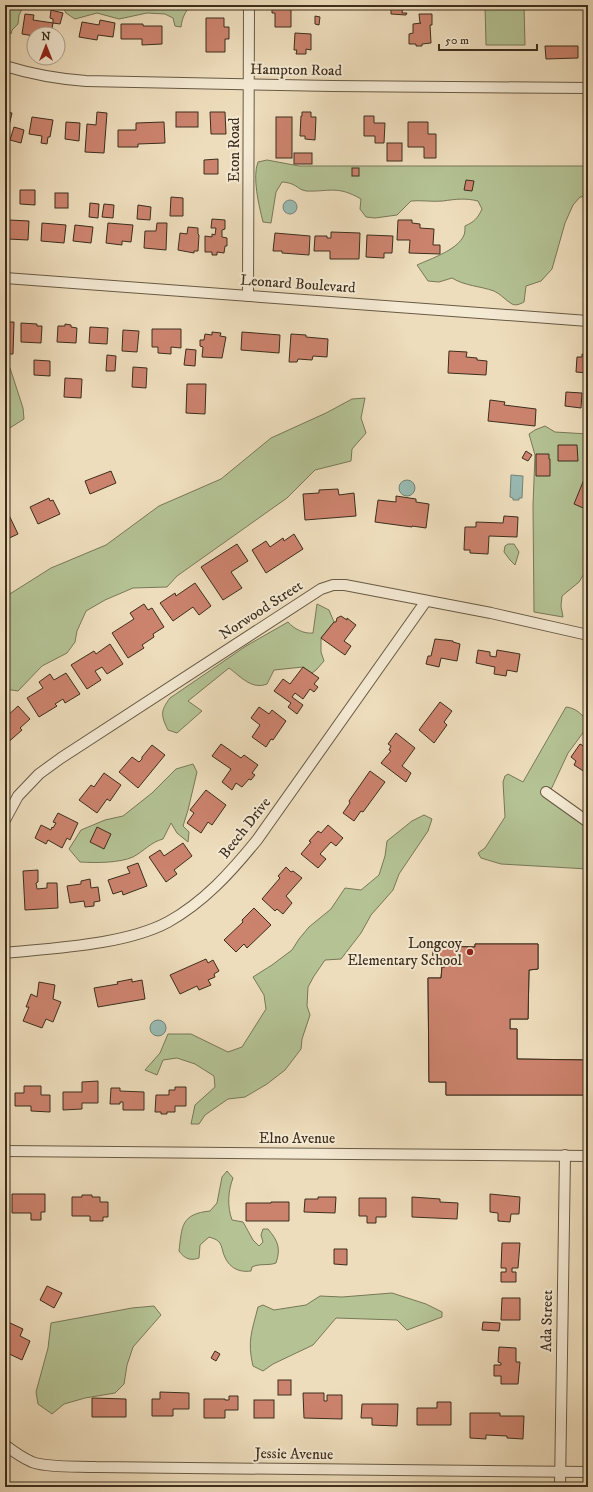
<svg xmlns="http://www.w3.org/2000/svg" width="593" height="1492" viewBox="0 0 593 1492" font-family="'IM FELL DW Pica',serif">
  <rect width="100%" height="100%" fill="#eeddbc"/>
  <filter id="stains"><feTurbulence type="fractalNoise" baseFrequency=".005" numOctaves="4"/><feColorMatrix values="0 0 0 0 .2 0 0 0 0 .09 0 0 0 0 .02 0 0 0 .5 -.17"/></filter>
  <radialGradient id="worn" r=".72"><stop offset=".6" stop-color="#630" stop-opacity="0"/><stop offset="1" stop-color="#630" stop-opacity=".3"/></radialGradient>
  <g fill="#b4c294" stroke="#787858">
    <path d="M9,5H24L19,15L18,24L12,30L11,34L5,25V10Z"/>
    <path d="M62,5H191C185,12 182,18 181,27L175,26L173,18L165,14L147,13L119,19L97,13L75,19L66,13Z"/>
    <path d="M485,5H524L525,45H486Z"/>
    <path d="M267,160L299,166H588V196L580,197L573,205L565,223L552,269L541,281L526,286L524,302C520,304 516,306 512,304C505,300 501,294 494,291C480,286 465,286 452,278L439,282L428,281L417,265C430,259 458,250 464,235C465,233 465,228 465,226C474,222 478,218 482,209L478,201C466,198 456,199 443,201C433,202 421,200 411,201L397,215L375,218L366,217L360,209L361,199C337,185 329,192 306,191C300,190 297,186 292,184C289,183 285,182 282,182L276,192L271,223L263,222C259,206 252,177 258,162Z"/>
    <path d="M5,366L10,368L23,408L24,419L5,431Z"/>
    <path d="M365,398L361,418L366,433L352,449L351,461L315,470L287,498L177,576L167,587L133,588L105,600L86,611L77,631L75,642L67,653L42,666L18,691L5,689V597L51,568L106,545L159,506L221,479L271,438L326,413L352,399Z"/>
    <path d="M545,426L555,432L588,434V567L579,582L562,596L561,606L563,617L534,612L533,505L535,455L529,434L535,430Z"/>
    <path d="M508,544H514L519,552L515,565L510,560L504,552L505,546Z"/>
    <path d="M317,604L329,610L334,622L321,638V652L324,661L316,670L312,673L303,667L274,670L267,684C252,690 241,677 229,668L188,701L202,711L177,733L168,730C161,716 160,711 170,698L246,646L288,622C294,629 304,634 313,633Z"/>
    <path d="M566,707C576,708 581,714 588,721V726L568,753L548,796L588,827V869L501,864L481,858L478,853L485,848L505,817L503,782L505,776L508,774L523,782Z"/>
    <path d="M193,764L197,772L188,810L183,826L189,832L188,842L177,833L171,823L163,839C151,842 144,851 133,857C119,863 96,863 80,862L69,849L81,830L105,820L123,816L152,793L176,769Z"/>
    <path d="M424,815L432,819L428,831L399,874L393,890L371,915L361,933L341,959L325,960L314,976L308,987L307,1006L310,1015L302,1039L301,1049L285,1070L267,1084L245,1097L228,1099L205,1115L199,1124H191L195,1105L215,1087L214,1076L195,1064L177,1058L163,1060L157,1075L145,1070L160,1053L168,1034H191L228,1052L242,1047L266,1009L264,995L253,977L272,965L292,950L299,939L309,927L331,909L345,888L361,890L379,875L385,856L387,841L412,821Z"/>
    <path d="M227,1171L233,1178C228,1191 227,1206 232,1220L243,1222L253,1240L259,1246L263,1242L261,1235L263,1229H268C278,1241 281,1248 276,1263C268,1266 260,1263 252,1267L251,1271C237,1273 227,1266 223,1252C222,1248 221,1243 218,1241C216,1239 212,1238 209,1237L200,1245L199,1258C190,1261 185,1259 179,1251C182,1226 181,1214 210,1211L217,1203L222,1177Z"/>
    <path d="M392,1293L426,1304L442,1312V1317L407,1330L397,1320L336,1318L313,1345L273,1364L263,1371L253,1366C247,1341 252,1331 258,1307L263,1305L274,1310L306,1305L320,1296L342,1297Z"/>
    <path d="M154,1306L161,1315L133,1347L127,1365L124,1384L115,1393L85,1398L64,1404L52,1414L38,1404L36,1392L48,1348L51,1323L132,1308Z"/>
  </g>
  <g fill="#99bbb4" stroke="#748377">
    <circle cx="290" cy="207" r="7"/>
    <path d="M511,475L523,476L522,498H519V500H513V498L510,497Z"/>
    <circle cx="407" cy="488" r="8"/>
    <circle cx="158" cy="1028" r="8"/>
  </g>
  <g fill="#cc836e" stroke="#3c2e1c" fill-rule="evenodd">
    <path d="M272,5H291V27H275V13H272Z"/>
    <path d="M388,5H403L402,13H407L406,15L391,14V7H388Z"/>
    <path d="M51,10L63,13L60,24L53,23V19L50,18Z"/>
    <path d="M25,14L34,15L33,20L53,23L51,34H34V36L22,34Z"/>
    <path d="M419,14H432V25H430L431,43L422,44V46H416V44H409V34L413,33V24L421,23H420Z"/>
    <path d="M315,16L320,17L319,25L315,24Z"/>
    <path d="M206,18H224V27H229V39H225V52H206Z"/>
    <path d="M100,20L115,23L113,37L98,35L97,40L79,37L82,22L99,25Z"/>
    <path d="M121,24H143V26H162V44L142,45V39H121Z"/>
    <path d="M295,33L311,34V50L306,49V54H296L297,50H294Z"/>
    <path d="M545,46H578V58L546,59Z"/>
    <path d="M5,103L9,104L7,112L12,113L9,126L5,125Z"/>
    <path d="M97,112L107,113L104,153L85,152L87,124L96,125Z"/>
    <rect x="176" y="112" width="22" height="15"/>
    <path d="M210,112H225L226,134H211Z"/>
    <path d="M302,112H311V117H316L315,140L305,139V136H300L301,116H302Z"/>
    <path d="M364,116H374V123H385L384,143H375V136H364Z"/>
    <path d="M32,117L53,120L50,137H48L47,144L41,143L42,136L29,134Z"/>
    <rect x="276" y="117" width="16" height="41"/>
    <path d="M66,122L80,123L79,141L65,139Z"/>
    <path d="M164,122L165,143L138,144V147H118V130H136V123Z"/>
    <path d="M408,122H428V134H436V158H424V147H408Z"/>
    <path d="M14,127L24,130L21,143L10,140Z"/>
    <rect x="387" y="143" width="15" height="18"/>
    <rect x="294" y="153" width="18" height="11"/>
    <path d="M218,159V174H204V160Z"/>
    <rect x="352" y="168" width="7" height="8"/>
    <path d="M466,180L474,181L472,191L464,190Z"/>
    <path d="M20,190H35V205L20,204Z"/>
    <rect x="55" y="193" width="13" height="15"/>
    <path d="M171,197L183,198V216H170Z"/>
    <path d="M90,203L99,204L98,218L89,217Z"/>
    <path d="M104,204L114,205L113,218L102,217Z"/>
    <path d="M138,205L151,207L150,220L137,219Z"/>
    <path d="M212,219L225,220V229L222,230V237L227,238V246H225L224,253L217,252V255H212V252H205V236L212,237V234L215,235L216,228H211Z"/>
    <path d="M9,220L29,221L28,240L8,239Z"/>
    <path d="M398,220H412V223L420,224V228L434,229L433,245H440V254L409,253L410,240H397Z"/>
    <path d="M42,223L66,225L64,243L41,241Z"/>
    <path d="M108,223L133,225L131,242L122,241V245L106,243Z"/>
    <path d="M157,223H167L166,250L144,248L145,231H156Z"/>
    <path d="M75,225L93,227L91,243L73,241Z"/>
    <path d="M188,227L198,228V234L199,235L198,251H194V253L178,250L180,233L187,234Z"/>
    <path d="M331,232L360,233L359,259H330V251H314L315,236H327V238H331Z"/>
    <path d="M275,233L310,236L309,255L282,253V251H273Z"/>
    <path d="M367,235L393,236L392,253H384V258L366,257Z"/>
    <path d="M587,259H588V272H586Z"/>
    <path d="M5,322H14L13,354H5Z"/>
    <path d="M21,323L37,324V326H42L41,343L21,342Z"/>
    <path d="M65,324L71,325V327L77,328L76,343L57,342L58,326H65Z"/>
    <path d="M90,327L108,328L107,344L89,343Z"/>
    <path d="M152,329H181V348L171,347V354L158,353V347H152Z"/>
    <path d="M123,330L139,331L137,352L122,351Z"/>
    <path d="M212,332L221,333L220,336L226,337L222,358L202,357L203,347L200,346V340H204L205,334L212,335Z"/>
    <path d="M242,332L280,335L279,353L241,350Z"/>
    <path d="M291,334L306,335V337L328,339L327,357L313,356L312,360L298,359L297,362H289Z"/>
    <path d="M186,349L196,350L195,366L184,365Z"/>
    <path d="M449,351L467,352L466,357L477,358V360L487,361L486,375L448,373Z"/>
    <path d="M582,354L588,355V373L576,372L577,357H582Z"/>
    <path d="M107,355L116,356L115,371H106Z"/>
    <path d="M34,360L50,361V376L34,375Z"/>
    <path d="M133,367L147,368L146,388L132,387Z"/>
    <path d="M65,378L82,379L81,398L64,397Z"/>
    <path d="M187,384H206L205,414L186,413Z"/>
    <path d="M566,392L582,393L581,408L565,406Z"/>
    <path d="M490,400L505,402L504,405L536,409L535,426L488,421Z"/>
    <path d="M558,445H577L578,461H558Z"/>
    <path d="M526,451L532,455L528,461L522,458Z"/>
    <path d="M536,454H549V459H550V476H536Z"/>
    <path d="M111,471L116,483L90,494L85,481Z"/>
    <path d="M585,477L588,478V510L574,504Z"/>
    <path d="M338,489L339,495L354,493L356,516L305,520L303,494L319,493V490Z"/>
    <path d="M396,496L416,499V502L429,504L426,528L412,526V527L375,522L378,500L396,502Z"/>
    <path d="M49,498L50,501L53,500L60,514L38,524L30,507Z"/>
    <path d="M7,511L18,534L5,540V512Z"/>
    <path d="M504,516L518,517L517,537L489,536L488,554L470,553V550H464L465,527H476V522L503,523Z"/>
    <path d="M294,534L303,549L266,573L252,550L266,541L270,547L283,538L284,541Z"/>
    <path d="M237,544L248,561L231,572L242,588L223,600L201,567Z"/>
    <path d="M195,583L211,606L199,615L193,607L173,621L160,603L175,593L176,596Z"/>
    <path d="M144,604L148,610L152,608L164,627L153,634L154,637L142,645L144,648L128,658L112,633L134,619L130,613Z"/>
    <path d="M341,616L347,620V618L356,625L344,641L351,646L345,655L321,638L334,622H336L337,618Z"/>
    <path d="M435,639L453,641V642L460,644L457,661L441,658L439,667L426,664L428,656H431Z"/>
    <path d="M110,644L123,664L107,674L102,667L95,671L101,680L87,689L71,665L94,651L96,654Z"/>
    <path d="M478,650L490,652V656L496,657L497,650L520,654L517,672L507,670L506,676L494,674L495,667L476,663Z"/>
    <path d="M303,667L319,678L314,684L318,687L314,692L310,689L303,699L295,693L292,697L303,705L297,714L288,707L291,703L274,691L283,679L290,684Z"/>
    <path d="M66,673L80,694L65,703L63,699L55,704L57,706L39,717L27,698L43,688L39,682L50,674L54,680Z"/>
    <path d="M440,702L452,711L444,722L447,725L434,743L419,730Z"/>
    <path d="M18,706L30,719L20,728L22,730L5,745V718Z"/>
    <path d="M259,707L269,714L272,710L286,721L273,740L271,739L266,747L252,737L260,725L251,718Z"/>
    <path d="M396,733L415,748L402,766L411,773L406,782L381,763L391,751L389,750L391,746L388,744Z"/>
    <path d="M221,744L241,758L244,755L258,765L252,773L255,775L251,780L249,779L242,787L236,783L232,790L222,782L231,769L212,756Z"/>
    <path d="M580,744L587,748L585,750L588,752V774L574,765L576,761L571,757Z"/>
    <path d="M152,745L165,755L138,788L119,772L132,757L139,762L142,759V757Z"/>
    <path d="M370,771L385,782L363,812L361,811L354,821L343,813L350,803L349,801Z"/>
    <path d="M104,773L121,785L110,801L107,799L97,813L79,800L91,785L94,787Z"/>
    <path d="M206,790L226,805L212,825L208,822L201,833L187,823L194,813L190,810Z"/>
    <path d="M58,813L78,823L70,840L67,838L62,848L48,840L46,844L35,838L41,825L51,830L52,827L53,828L56,823L53,822Z"/>
    <path d="M328,825L343,838L336,846L331,842L320,854L326,859L318,868L301,854L311,842L309,841L318,831L321,833Z"/>
    <path d="M97,827L111,834L104,849L90,842Z"/>
    <path d="M183,843L192,856L174,870L177,874L166,882L149,857L160,850L164,856Z"/>
    <path d="M138,863L147,886L123,895L122,891L113,894L108,880L130,873L127,867Z"/>
    <path d="M286,867L291,872L293,871L302,878L286,896L292,903L283,914L277,909L275,911L262,899L280,878L278,876Z"/>
    <path d="M38,870V882L36,883L37,889L47,888V883H57L58,908L25,910L23,871Z"/>
    <path d="M90,879L91,888L98,887L100,901L94,902V906L85,907L84,901L70,903L67,886L81,884V881Z"/>
    <path d="M254,908L271,925L247,948L244,944L236,952L224,940L243,922L242,920Z"/>
    <path d="M475,944H538V969L529,970L528,1019H510V1029H517V1059L588,1060V1095H446V1082H429L428,978H441L442,967H445V962H433V946L475,947ZM465,970H471V976H477V970H484L483,1036H465Z"/>
    <path d="M475,944H538V969L529,970L528,1019H510V1029H517V1059L588,1060V1095H446V1082H429L428,978H441L442,967H445V962H433V946L475,947Z"/>
    <path d="M206,959L208,963L213,960L219,971L214,974L215,977L208,980L211,985L199,990L197,986L180,994L170,975Z"/>
    <path d="M132,979V982L142,980L145,999L98,1007L94,988L118,984L117,982Z"/>
    <path d="M39,982L55,985L53,999L61,1002L53,1022L46,1019L42,1028L23,1021L29,1007H26L31,994L37,997Z"/>
    <path d="M98,1081V1103H82V1109L63,1110V1092H82V1082Z"/>
    <path d="M24,1086H41V1095H50V1112L31,1111V1106H15V1093H24Z"/>
    <path d="M175,1087H186V1106H175V1112H167V1114H161V1112H155L156,1095H169V1090H175Z"/>
    <path d="M111,1088H120V1091L144,1092V1110H123V1102H120V1104H110Z"/>
    <path d="M12,1194H45V1212H41V1220H31V1213H12Z"/>
    <path d="M490,1194L520,1197L519,1214H511L510,1222L498,1221V1213L490,1212Z"/>
    <path d="M82,1195H92V1197H100V1202H108V1217H103V1221H90V1216H72V1197H82Z"/>
    <path d="M318,1197H336L335,1213L304,1212L305,1199H318Z"/>
    <path d="M412,1197L440,1199V1202L458,1203L457,1219L412,1217Z"/>
    <path d="M359,1198H386V1217H376V1223H367V1216H359Z"/>
    <path d="M271,1202H289V1221H246V1203H271Z"/>
    <path d="M502,1243H520L518,1268H512V1272H516V1282H501V1272H506V1268H501Z"/>
    <path d="M334,1249H347V1265L334,1264Z"/>
    <path d="M47,1286L62,1293L54,1308L40,1300Z"/>
    <path d="M502,1298H520V1320H501Z"/>
    <path d="M8,1322L23,1329L20,1336L30,1341L22,1360L5,1352V1329Z"/>
    <path d="M483,1322L500,1323L499,1331L482,1330Z"/>
    <path d="M499,1347L516,1348V1362H520L518,1384H501V1376H494V1365H501V1363L498,1362Z"/>
    <path d="M215,1351L220,1354L216,1361L211,1358Z"/>
    <rect x="278" y="1380" width="13" height="15"/>
    <path d="M160,1392L189,1393V1409H173V1416H152V1399H160Z"/>
    <path d="M303,1393H324V1401H327V1395H342V1419L304,1418Z"/>
    <path d="M229,1396H238V1410H225V1418H204V1399H225V1400H229Z"/>
    <path d="M92,1398L126,1399V1417H92Z"/>
    <rect x="254" y="1400" width="20" height="18"/>
    <path d="M437,1402H451V1425H417V1408H437Z"/>
    <path d="M362,1404H398L397,1426L372,1425V1418H361Z"/>
    <path d="M470,1413H500V1416H524L523,1439L507,1438V1436L486,1435V1439L470,1438Z"/>
  </g>
  <g fill="none" stroke-linecap="round" stroke-linejoin="round">
    <g stroke="#685a44" stroke-width="12">
      <g id="minor">
        <path d="M5,66C31,74 58,79 86,81L332,86L588,88"/>
        <path d="M5,278L588,321"/>
        <path d="M248,296L249,5"/>
        <path d="M546,792L588,822"/>
        <path d="M5,820L18,796L39,774L61,758L321,589L333,585H345L491,613L588,635"/>
        <path d="M5,953C54,948 125,945 168,922C204,902 231,872 257,840L426,601"/>
        <path d="M5,1151L588,1156"/>
        <path d="M5,1445C14,1452 23,1458 32,1462C48,1468 79,1466 96,1467L588,1472"/>
        <path d="M560,1487L565,1155"/>
      </g>
    </g>
    <use href="#minor" stroke="#f4e9d3" stroke-width="10"/>
  </g>
  <circle fill="#8f2418" stroke="#f4e9d3" stroke-width="1.5" cx="470" cy="952" r="4"/>
  <g text-anchor="middle" dominant-baseline="central" stroke-width="4" stroke-linejoin="round" paint-order="stroke">
    <g font-size="15" fill="#3c2e1c" stroke="#f4e9d3">
      <text transform="translate(296 70) rotate(1)">Hampton Road</text>
      <text transform="translate(234 150) rotate(-90)">Eton Road</text>
      <text transform="translate(298 284) rotate(4)">Leonard Boulevard</text>
      <text transform="translate(261 610) rotate(-33)">Norwood Street</text>
      <text transform="translate(245 828) rotate(-52)">Beech Drive</text>
      <text x="297" y="1138">Elno Avenue</text>
      <text transform="translate(547 1321) rotate(-89)">Ada Street</text>
      <text transform="translate(294 1454) rotate(1)">Jessie Avenue</text>
    </g>
    <g font-size="15" fill="#3c2e1c" stroke="#f4e9d3" text-anchor="end">
      <text x="462" y="943">Longcoy<tspan x="462" dy="17">Elementary School</tspan></text>
    </g>
  </g>
  <rect width="593" height="1492" fill="none" stroke="#eeddbc" stroke-width="20"/>
  <rect x="6" y="6" width="581" height="1480" fill="none" stroke="#3c2e1c" stroke-width="2"/>
  <rect x="10" y="10" width="573" height="1472" fill="none" stroke="#3c2e1c"/>
  <g transform="translate(46 46)"><circle r="19" fill="#f4e9d3" stroke="#aa9e8a"/>
  <path d="M0-3L7 15L0 10L-7 15Z" fill="#8f2418"/>
  <text y="-6" font-size="11" font-weight="bold" text-anchor="middle" fill="#3c2e1c">N</text>
  </g>
  <path d="M439 44v6h98v-6" fill="none" stroke="#3c2e1c" stroke-width="2"/>
  <text x="445" y="44" font-size="12" fill="#3c2e1c" stroke="#f4e9d3" stroke-width="3" paint-order="stroke">50 m</text>
  <rect width="100%" height="100%" filter="url(#stains)"/>
  <rect width="100%" height="100%" fill="url(#worn)"/>
</svg>
